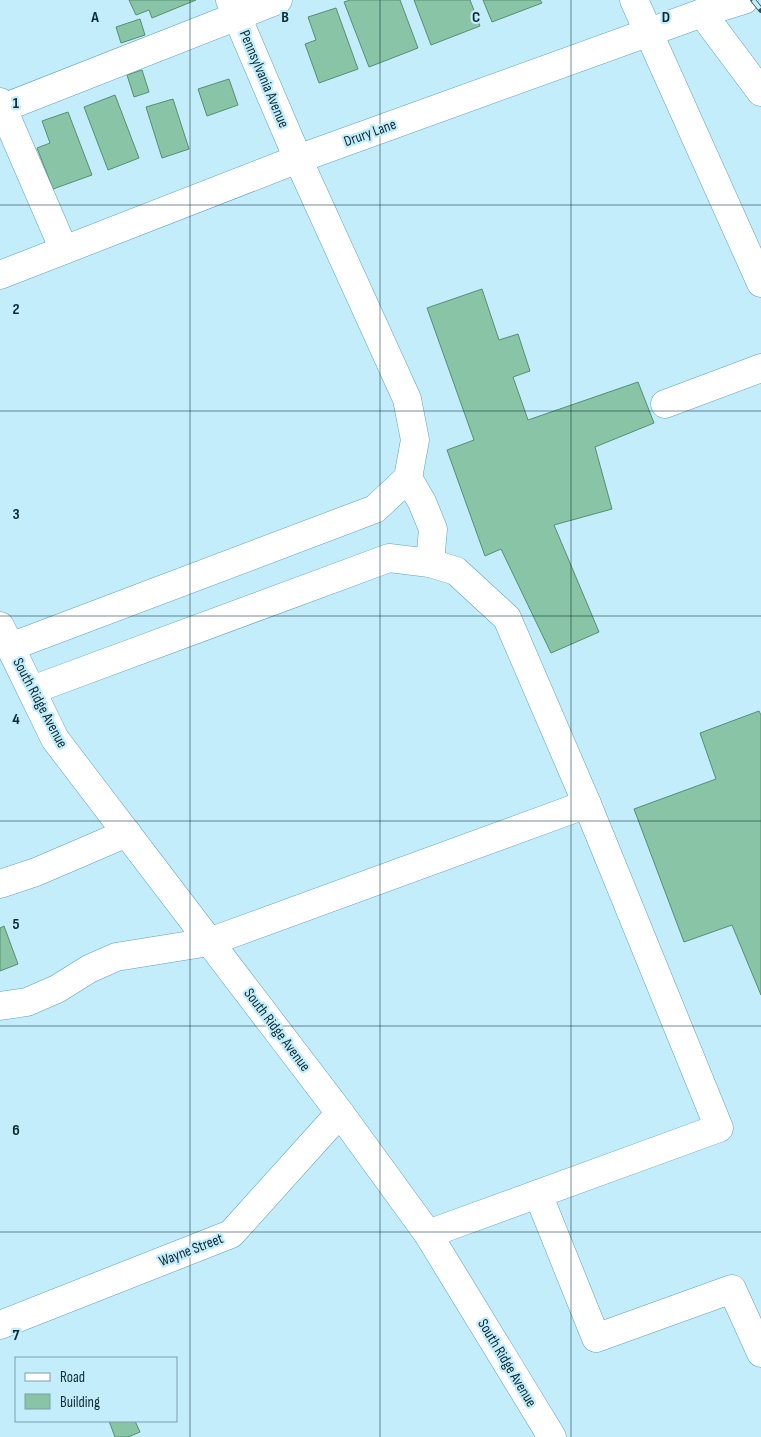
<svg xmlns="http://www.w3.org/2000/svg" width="761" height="1437" viewBox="0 0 761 1437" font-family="'Sofia Sans Condensed',sans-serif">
  <rect width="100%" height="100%" fill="#c4edfb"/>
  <g fill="#88c4a5" stroke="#548f72">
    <path d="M129,0H196L152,18L149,10L136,15Z"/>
    <path d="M350,0H400L418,48L369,67L344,2Z"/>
    <path d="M414,0H470L480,26L431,45Z"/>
    <path d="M483,0H540L542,3L492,22Z"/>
    <path d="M336,8L358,69L319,83L305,44L316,40L308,17Z"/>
    <path d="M140,19L145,35L121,43L116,27Z"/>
    <path d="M142,70L149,92L134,97L127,75Z"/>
    <path d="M229,79L238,105L207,116L198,89Z"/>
    <path d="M115,95L139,158L108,170L84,107Z"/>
    <path d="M173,99L189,149L162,158L146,107Z"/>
    <path d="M68,112L92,175L53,189L37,148L50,143L42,121Z"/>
    <path d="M482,289L499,340L518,334L530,371L513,377L528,420L638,382L654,423L595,447L612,509L554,525L599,632L551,653L501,549L485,556L447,450L474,440L427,308Z"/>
    <path d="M759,711L761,715V995L732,925L684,942L634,809L716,779L700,733Z"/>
    <path d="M4,926L18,964L0,971V928Z"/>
    <path d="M109,1421H135L140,1432L128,1437H115Z"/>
  </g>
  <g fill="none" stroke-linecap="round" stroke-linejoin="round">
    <g stroke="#5da2b8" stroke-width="29">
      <g id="minor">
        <path d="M634,0L761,283"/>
        <path d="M702,13L761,92"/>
        <path d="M0,102L64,250"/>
        <path d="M3,108L278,0"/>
        <path d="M0,275L298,159L702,13L744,0"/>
        <path d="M665,404L761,368"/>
        <path d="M408,478L422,502L433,529L430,563"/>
        <path d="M0,626L55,739L340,1113L428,1234L552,1437"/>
        <path d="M10,647L375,509L408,478L415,440L407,399L298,159L230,0"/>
        <path d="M32,690L389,558L430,563L456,571L507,618L587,804L719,1128L428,1234"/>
        <path d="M0,884L36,872L127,833"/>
        <path d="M0,1006L27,1002L57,989L89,969L116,957L209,942L587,804"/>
        <path d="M538,1194L596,1338L732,1289L761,1353"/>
        <path d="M0,1325L231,1234L340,1113"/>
      </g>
    </g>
    <use href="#minor" stroke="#fff" stroke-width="28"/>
    <g stroke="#2e4d57" stroke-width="5.5">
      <path id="rail" d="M753,0L761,10"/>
    </g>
    <use href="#rail" stroke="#c4edfb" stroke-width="4" stroke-dasharray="11" stroke-linecap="butt"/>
  </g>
  <path fill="none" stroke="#0d2b34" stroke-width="1" stroke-opacity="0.55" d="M190,0V1437M380,0V1437M571,0V1437M0,205H761M0,411H761M0,616H761M0,821H761M0,1026H761M0,1232H761"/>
  <g text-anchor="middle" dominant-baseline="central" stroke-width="4.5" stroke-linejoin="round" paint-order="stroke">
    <g font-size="15" fill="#0d2b34" stroke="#c4edfb">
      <text transform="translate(264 79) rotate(67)">Pennsylvania Avenue</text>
      <text transform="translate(370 133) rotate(-20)">Drury Lane</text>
      <text transform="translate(40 703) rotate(62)">South Ridge Avenue</text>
      <text transform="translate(277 1030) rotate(53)">South Ridge Avenue</text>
      <text transform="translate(191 1250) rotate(-21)">Wayne Street</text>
      <text transform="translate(507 1363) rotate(59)">South Ridge Avenue</text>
    </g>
  </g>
  <g font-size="16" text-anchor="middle" font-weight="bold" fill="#0d2b34" stroke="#c4edfb" stroke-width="4.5" stroke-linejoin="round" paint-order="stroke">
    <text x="95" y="22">A</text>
    <text x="285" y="22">B</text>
    <text x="476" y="22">C</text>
    <text x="666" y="22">D</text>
    <text x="16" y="108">1</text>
    <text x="16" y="314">2</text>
    <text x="16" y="519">3</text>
    <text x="16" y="724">4</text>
    <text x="16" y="929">5</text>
    <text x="16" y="1135">6</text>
    <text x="16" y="1340">7</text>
  </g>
  <rect x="15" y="1357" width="162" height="65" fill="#c4edfb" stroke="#7b9fab"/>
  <rect x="25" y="1373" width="25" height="8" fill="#ffffff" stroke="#7b9fab"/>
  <text x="60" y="1382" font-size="15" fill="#0d2b34">Road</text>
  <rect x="25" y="1394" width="25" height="15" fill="#88c4a5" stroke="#7b9fab"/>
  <text x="60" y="1407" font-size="15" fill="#0d2b34">Building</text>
</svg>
